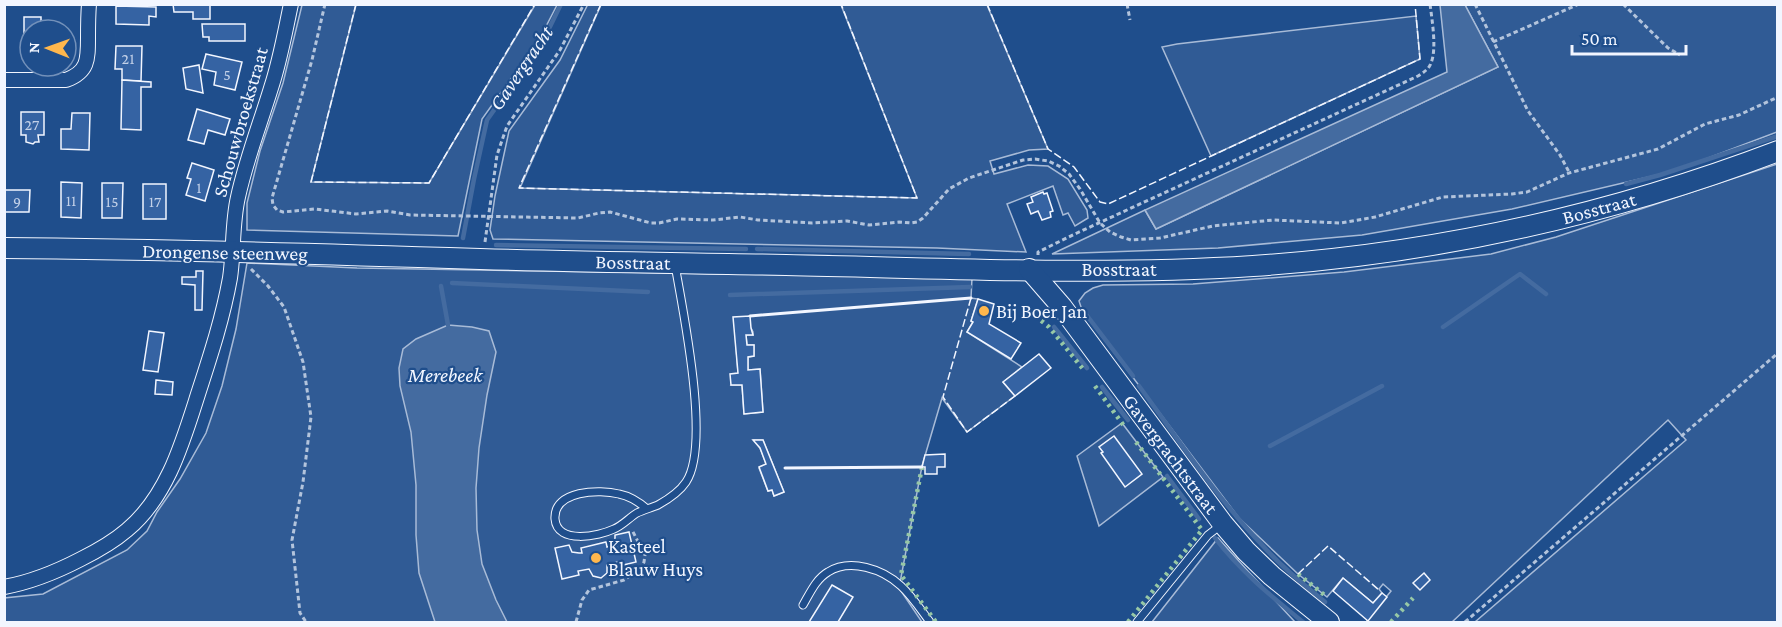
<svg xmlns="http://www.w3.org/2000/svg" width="1782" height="627" viewBox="0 0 1782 627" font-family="'Crimson Pro',serif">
  <rect width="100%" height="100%" fill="#1f4e8c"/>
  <g fill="#305b95" stroke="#a8bbd7" stroke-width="1.5" fill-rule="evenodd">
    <path d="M588,4L601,5L520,188L917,198L841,5H987L1048,149L1029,150L990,161L994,174L1028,165L1048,166L1068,179L1087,210L1088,218L1075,226L1068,213L1063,215L1053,186L1007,204L1026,252L937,248L493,239L490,230L495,196L509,131L560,60Z"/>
    <path d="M302,5H356L311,182L429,183L535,5H557L540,38L482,119L458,236L247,230V203L260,151L283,83Z"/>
    <path d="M1465,5H1777V132L1674,171L1512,209L1362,235L1218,248L1052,254L1145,210L1156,229L1498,67Z"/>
    <path d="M1416,16L1420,59L1211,156L1162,47L1177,44Z"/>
    <path d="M1777,164V622H1475L1686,440L1668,420L1452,622H1366L1391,591L1383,584L1379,589L1382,593L1373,603L1343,578L1327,597L1298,574L1239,518L1082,310L1079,301L1085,293L1093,288L1103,285L1193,284L1344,272L1491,254L1556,237Z"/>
    <path d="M247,263L357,268L972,278L971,298L978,299L971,321L973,322L967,332L1022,367L1003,382L1015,396L967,432L942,398L922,466L899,588L922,622H5L4,598L43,594L127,550L147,531L157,512L180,479L206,433L222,386L236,329ZM734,318L751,328L753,332V335H746L747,345H754V356L748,357V370L760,369L763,412L744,414L742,385H731L738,373ZM754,440H763L784,492L774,496L772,490L768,491L759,468L766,464L760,448Z"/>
    <path d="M1122,423L1163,477L1099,526L1077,456Z"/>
    <path d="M1218,538L1246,569L1295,622H1152Z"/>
  </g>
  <g fill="#446ba0" stroke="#a8bbd7" stroke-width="1.5">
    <path d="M1440,5H1465L1498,67L1156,229L1145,210L1447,72Z"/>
    <path d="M448,325L472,327L489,331L496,352L487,395L479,448L476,488L477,530L482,564L496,600L507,622H435L419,573L416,535V485L411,432L400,386L399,368L403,349L416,339Z"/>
  </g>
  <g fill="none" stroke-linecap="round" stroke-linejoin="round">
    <g stroke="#446ba0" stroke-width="4.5">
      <path d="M1626,184L1660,175L1778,136"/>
      <path d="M463,238L474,179L487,120L543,41L561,4"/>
      <path d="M496,245L746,249"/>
      <path d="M757,249L969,254"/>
      <path d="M452,283L648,292"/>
      <path d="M441,286L448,325"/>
      <path d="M730,295L970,287"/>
      <path d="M1085,313L1133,376"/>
      <path d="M1054,327L1087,368"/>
      <path d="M1443,327L1520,274L1546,294"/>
      <path d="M1139,386C1179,440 1216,497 1263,546C1282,567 1303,584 1325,602"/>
      <path d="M1102,387L1128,420"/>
      <path d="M1270,446L1382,386"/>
      <path d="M1167,476L1199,519"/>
      <path d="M1215,538C1240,571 1271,596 1303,622"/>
    </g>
  </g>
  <g fill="#3563a3" stroke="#f2f6ff" stroke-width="1.5">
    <path d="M173,4H210V19H193V12H174Z"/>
    <path d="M116,6L156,7V17L149,16V25L116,24Z"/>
    <path d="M24,17H41V28H56V30H30V46H24Z"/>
    <path d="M202,24H245V41H209V37H203Z"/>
    <path d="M116,46H142L141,81L122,80V69H115Z"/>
    <path d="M206,54L242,62L235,90L214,85L216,72L202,69Z"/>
    <path d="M199,65L203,93L186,89L183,68Z"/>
    <path d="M122,80L151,82V87H141V130L121,129Z"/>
    <path d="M197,109L230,119L225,135L208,130L204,144L188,140Z"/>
    <path d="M21,112H44V135H38L39,142H35L33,144L26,142V135H21Z"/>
    <path d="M72,113H90L89,150L61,149V129H71Z"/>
    <path d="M192,163L214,170L205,201L186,195L191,179L187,178Z"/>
    <path d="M61,182L82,183L81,218L61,217Z"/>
    <path d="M102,183H123L122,218H102Z"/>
    <rect x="143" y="184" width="23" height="35"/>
    <path d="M4,190H30L29,212H4Z"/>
    <path d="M1043,192L1044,194L1047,193L1053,211L1050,212L1051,217L1042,220L1038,211L1031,214L1027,204L1033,202L1031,197Z"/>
    <path d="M196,271H203L202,310H195V285L182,284V277H196Z"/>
    <path d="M978,299L994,304L989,324L1021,343L1011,359L967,332L973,322L971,321Z"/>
    <path d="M750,316L751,328L753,335H746L747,345H754V356L748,357V370L760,369L763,412L744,414L742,385H731L730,374L738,373L733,317Z"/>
    <path d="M149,331L164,333L158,372L143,370Z"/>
    <path d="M1039,354L1051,368L1015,396L1003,382Z"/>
    <path d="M156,380L173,382L172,395L155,394Z"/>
    <path d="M1114,436L1142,474L1125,487L1101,453L1103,452L1099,447Z"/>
    <path d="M753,440H763L784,492L774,496L772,490L768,491L759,467L766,464L760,448Z"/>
    <path d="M945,454V467H937V474H925V467H922L925,455Z"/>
    <path d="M629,532L636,562L619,566L618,562L607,565V573L601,578L593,576L589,569L578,571L579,575L562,579L555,548L569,545L572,552L579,553H582L581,548L606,542L607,547L610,546L615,542V535Z"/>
    <path d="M1424,573L1430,580L1420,590L1413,583Z"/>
    <path d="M1343,578L1373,603L1382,593L1387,597L1368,621L1333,591Z"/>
    <path d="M832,585L853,597L838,622H809Z"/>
  </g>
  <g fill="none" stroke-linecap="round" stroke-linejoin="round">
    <g stroke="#f2f6ff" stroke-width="9">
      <g id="lane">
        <path d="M647,509C639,502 629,496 619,494C600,489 553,490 555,519C557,545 599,536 614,529C622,526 629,518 637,513C643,510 651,508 658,505C667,500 680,491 686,482C711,445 683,311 675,265"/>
        <path d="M803,605C810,593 816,579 828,572C850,558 883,569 901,586C912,596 921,610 930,622"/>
        <path d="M1137,622L1208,535L1221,525"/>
      </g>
    </g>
    <g stroke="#f2f6ff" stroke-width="16">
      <g id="street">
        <path d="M4,80H66C88,72 88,60 88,38C88,27 88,16 89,4"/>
        <path d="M4,587C32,582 56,572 81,559C97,551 113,542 127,530C168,496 183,441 199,391C211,354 223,317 230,278C234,251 232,223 238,197C246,160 260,124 271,88C280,61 285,32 291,4"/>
      </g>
    </g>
    <g stroke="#f2f6ff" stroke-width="22">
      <g id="secondary">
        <path d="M4,248C163,249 322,254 480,259C582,262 684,263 786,265C941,268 1098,276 1253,266C1432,254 1610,215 1778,151"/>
        <path d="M1029,269L1062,307L1223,524L1246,551L1272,576L1329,622"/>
      </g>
    </g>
    <g stroke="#b3c4dc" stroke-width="3" stroke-dasharray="4.5 3" stroke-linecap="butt">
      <path d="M325,4L312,60L272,198L273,205L277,210L283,212L315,209L356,214L387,211L410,215L578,218L599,213L610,212L651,223H659L677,219L713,220L740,217L758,220L812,223L847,221L869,225L899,222L911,223L917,222L923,218L949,189L969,178L1023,160L1035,159L1048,161L1059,166L1069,174L1080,189L1100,223L1110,232L1121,237L1131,240L1160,238L1213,226L1273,220L1341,223L1375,217L1443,197L1512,194L1527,192L1569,173L1658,149L1705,124L1739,115L1778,97"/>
      <path d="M1127,4L1130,20"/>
      <path d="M1475,4L1528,111L1560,155L1569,172"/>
      <path d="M1623,4L1668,48L1680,55"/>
      <path d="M1493,42L1579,4"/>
      <path d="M485,242L497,155L507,126L560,50L584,4"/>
      <path d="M1038,255V252L1077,233L1418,76C1424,72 1429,69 1431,63C1437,49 1432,20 1430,4"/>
      <path d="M251,269L268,286L284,307L303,362L311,417L303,482L292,540L300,613L306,622"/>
      <path d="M576,622L582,600L589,590L624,580L641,568L644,562L645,555L632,530"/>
      <path d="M1465,622L1778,353"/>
    </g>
    <use href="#lane" stroke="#1f4e8c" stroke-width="7"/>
    <use href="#street" stroke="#1f4e8c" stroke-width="14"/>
    <use href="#secondary" stroke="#1f4e8c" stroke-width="20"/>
    <g stroke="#97c8a6" stroke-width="4.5" stroke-dasharray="3 4.5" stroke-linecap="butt">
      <path d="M1022,309L1039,319L1049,327L1083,369"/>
      <path d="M1095,386L1124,426"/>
      <path d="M922,467L901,575L936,622"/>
      <path d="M1298,574L1327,597"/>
      <path d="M1128,622L1202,530L1136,442"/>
      <path d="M1391,622L1413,598"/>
    </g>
    <g stroke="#f2f6ff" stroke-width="1.5" stroke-dasharray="8 3" stroke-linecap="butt">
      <path d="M356,4L311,182L429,183L535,4"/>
      <path d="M601,4L519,188L917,198L841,4"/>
      <path d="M987,4L1048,149L1074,167L1100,202L1108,204L1420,59L1415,4"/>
      <path d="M971,298L943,397L967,432L1015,396"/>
      <path d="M1298,574L1328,546L1379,590"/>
    </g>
    <g stroke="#f2f6ff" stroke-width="3">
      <path d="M750,316L971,298"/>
      <path d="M785,468L922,467"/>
    </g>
  </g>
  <g fill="#ffb74d" stroke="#1f4e8c" stroke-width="2">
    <circle cx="984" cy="311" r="6"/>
    <circle cx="596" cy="558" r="6"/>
  </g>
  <g text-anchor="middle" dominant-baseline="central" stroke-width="4.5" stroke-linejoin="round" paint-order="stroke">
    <g font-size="16" fill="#c3d1e8">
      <text x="128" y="58">21</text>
      <text x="227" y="74">5</text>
      <text x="32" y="124">27</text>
      <text x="199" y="187">1</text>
      <text x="71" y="200">11</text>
      <text x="17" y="201">9</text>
      <text x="112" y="201">15</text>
      <text x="155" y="201">17</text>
    </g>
    <g font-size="20" fill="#f2f6ff" stroke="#1f4e8c">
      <text transform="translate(240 122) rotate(-74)">Schouwbroekstraat</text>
      <text transform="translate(1599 208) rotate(-15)">Bosstraat</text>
      <text transform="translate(225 252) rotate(1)">Drongense steenweg</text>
      <text transform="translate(633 262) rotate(1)">Bosstraat</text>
      <text x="1119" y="269">Bosstraat</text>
      <text transform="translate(1171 454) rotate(53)">Gavergrachtstraat</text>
    </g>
    <g font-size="20" fill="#f2f6ff" stroke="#1f4e8c" text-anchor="start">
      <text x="996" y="311">Bij Boer Jan</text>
      <text x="608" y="546">Kasteel<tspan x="608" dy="23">Blauw Huys</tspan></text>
    </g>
    <g font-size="21" font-style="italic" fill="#f2f6ff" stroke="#1f4e8c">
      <text transform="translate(521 68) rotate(-56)">Gavergracht</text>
      <text x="445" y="375">Merebeek</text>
    </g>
  </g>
  <rect width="1782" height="627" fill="none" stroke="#f2f6ff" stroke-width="12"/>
  <g transform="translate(48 48) rotate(271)"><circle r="28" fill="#1f4e8c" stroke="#7391ba" stroke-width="1.5"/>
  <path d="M0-4.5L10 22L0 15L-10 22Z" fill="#ffb74d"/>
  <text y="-9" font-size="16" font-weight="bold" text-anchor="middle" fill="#f2f6ff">N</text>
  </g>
  <path d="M1572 45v9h114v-9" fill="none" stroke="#f2f6ff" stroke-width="3"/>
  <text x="1581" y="45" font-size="18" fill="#f2f6ff" stroke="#1f4e8c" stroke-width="4.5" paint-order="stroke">50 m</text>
</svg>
